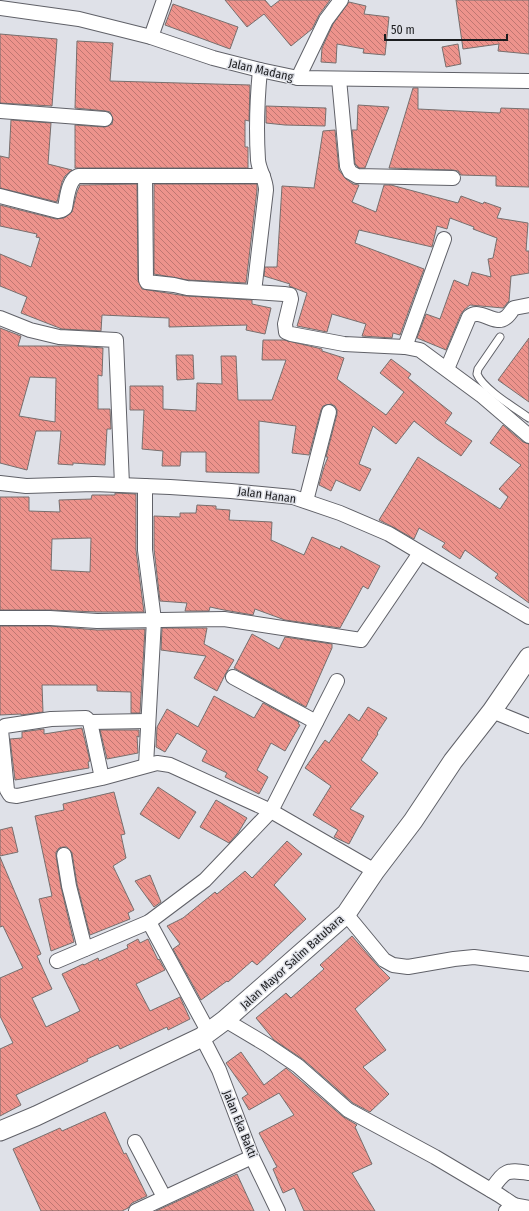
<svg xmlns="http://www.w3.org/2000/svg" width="529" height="1211" viewBox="0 0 529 1211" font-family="'Fira Sans Condensed',sans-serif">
  <defs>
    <pattern id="building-back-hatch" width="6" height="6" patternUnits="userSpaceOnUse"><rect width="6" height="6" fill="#ed938c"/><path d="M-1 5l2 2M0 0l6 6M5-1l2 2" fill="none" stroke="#bf7772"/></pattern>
  </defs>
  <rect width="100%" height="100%" fill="#dfe1e8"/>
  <g fill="url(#building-back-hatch)" stroke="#776f6e" fill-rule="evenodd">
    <path d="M225,0H265L271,7L280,0H330L319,15L312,29L291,46L264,14L247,27Z"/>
    <path d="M456,0H529V54L498,51L499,44L463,49Z"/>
    <path d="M349,2L366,6L364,14L389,17L385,55L363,53L364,49L337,44L336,63L321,62L322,48L333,24Z"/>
    <path d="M173,4L238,27L230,49L165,25Z"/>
    <path d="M0,34L57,39L52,106L0,103Z"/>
    <path d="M77,41L113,43L110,81L250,85L249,121L245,120V147H248V168H75V125L105,127L112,124L113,119L110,112L106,111L75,108Z"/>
    <path d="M458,44L461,64L446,67L442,47Z"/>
    <path d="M413,88H418V109L500,113L501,108L529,109V187L496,186V176L461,175L458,171L453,170L389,168Z"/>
    <path d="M358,105L389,107L365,168H359L355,164L352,130H357Z"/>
    <path d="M266,106L326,108L325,126L285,125L266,123Z"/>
    <path d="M11,120L51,123L48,164L72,170L65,176L62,182L57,202L0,188V156L9,158Z"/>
    <path d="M335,130L339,170L346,179L353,184L359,185L352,202L376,212L384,185H391L458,203L461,196L483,204L484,202L501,208L497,218L528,223L526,251H529V273L511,276L509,301L503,308L470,305L464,310L461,314L446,350L417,338L426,314L440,319L454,280L468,286L472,272L491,277L488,259L493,258L497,238L473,229L474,227L450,218L447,229L437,226L432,247L359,230L355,243L424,269L400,335L393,333L392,338L362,336L366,324L332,314L327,332L297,326L307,293L289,286L290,284L264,276L265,267H277L282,186L314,188L323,131Z"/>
    <path d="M154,184H257V190L246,283L188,280L154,274Z"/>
    <path d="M80,185L137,184L138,280L142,289L186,296L252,300V304L271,308L265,334L246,330L247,325L169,327V318L102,315L101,331L62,329L21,313L27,297L0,286V254L31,267L40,238L36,237L37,234L0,226V205L56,219L64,218L72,212L77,192Z"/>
    <path d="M0,328L21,336L18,346H74L103,348L102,376L98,375V409H110L111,429H107L105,465L73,463V465L58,464L61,431H36L27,470L0,463ZM30,377L56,378L55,422L19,416Z"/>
    <path d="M529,338V402L498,380Z"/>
    <path d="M263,340H284L322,349V351L344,358L337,379L386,415L404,392L380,373L391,359L411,374L408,378L452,413L445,423L472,441L461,456L437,439L414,421L396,444L373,426L359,464L371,469L360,491L336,480L331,491L319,485L324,467L328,457H326L337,414V410L335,406L331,404L323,406L321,410L309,455L292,453L296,426L259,421V473L206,472V452H181L180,466H162L163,451L142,449L144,410H130V386H163V409L196,411L197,383L222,384L221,356H236L238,400H272L286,360H262Z"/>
    <path d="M176,355H193L194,379L177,380Z"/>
    <path d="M503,425L523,442L529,444V603L495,578L498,574L465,550L460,559L442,547L445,543L419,528L414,539L393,527L379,520L418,457L500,509L508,497L499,489L521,465L490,443Z"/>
    <path d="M115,493L136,494V550L144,612H97L50,610H0V497H29V511L60,512L59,500L91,499L92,495H115ZM91,538L90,572L51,570L52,539Z"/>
    <path d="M197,505L216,506V509L230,510L229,520L272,522L271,540L304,555L312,537L340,549L341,546L380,566L368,589L363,586L340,628L285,620L255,609L253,615L224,610L210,607L209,611H185L187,603L160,601L154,549V516L180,517V513H196Z"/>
    <path d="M0,626H50L97,630L145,629L140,713H131V692L97,691V685H42L43,712L21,715V714L0,715Z"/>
    <path d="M162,628H207L204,644L234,660L226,673L217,691L194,678L206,656L161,650Z"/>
    <path d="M252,634L279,649L285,637L332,644V648L306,707L234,668Z"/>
    <path d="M214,696L254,718L263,703L299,722L298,724L300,725L285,751L271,743L257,770L268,777L259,794L225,777L227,773L202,761L207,751L177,733L165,752L156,747L157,727L167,709L198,727Z"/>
    <path d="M368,707L387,718L377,733L378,734L361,760L378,773L350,809L364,816L349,844L334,837L338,830L313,815L331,786L305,768L325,740L329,743L349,714L359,721Z"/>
    <path d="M82,728L90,761L88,762L89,768L15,780L10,739L22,738V732L44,729V734Z"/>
    <path d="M100,730H139V737L137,736L138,753L107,759Z"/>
    <path d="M158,787L196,812L179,839L140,814Z"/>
    <path d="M114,792L125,834L121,835L126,858L113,866L134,910L128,913L130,919L90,935L77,884L72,853L67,847H63L59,848L56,852V856L61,887L74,942L51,951L39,899L52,896L35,816L64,810L63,804Z"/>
    <path d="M216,800L247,818L238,833L229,843L200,827Z"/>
    <path d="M12,827L18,852L0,856V830Z"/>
    <path d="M287,841L302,854L274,885L306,919L257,965L252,961L228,982L227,981L201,1000L173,949L180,944L167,926L183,918L215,892L217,894L245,871L252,878Z"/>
    <path d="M0,857L41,954L37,956L52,989L32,998L46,1027L80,1011L62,974L83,964L84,965L98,958L99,961L128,948L127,945L138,939L140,943L148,939L158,960L159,959L165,970L136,984L150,1011L180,997L190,1019L168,1030L167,1027L120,1049L118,1045L87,1059L88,1061L16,1095L21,1105L0,1116V1049L13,1043L0,1016V978L23,968L3,926L0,927Z"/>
    <path d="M150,875L161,902L154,907L135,881Z"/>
    <path d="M352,936L377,965L390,978L355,1009L386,1050L363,1067L389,1094L370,1112L353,1103L304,1060L274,1040L256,1018L286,993L291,998L324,969L320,965Z"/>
    <path d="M241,1052L264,1085L286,1068L342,1116L357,1125L355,1127L372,1164L352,1173L375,1211H304L294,1188L283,1193L273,1169L277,1167L259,1133L294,1115L279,1093L249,1110L242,1098L248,1094L226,1063Z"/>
    <path d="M105,1112L124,1154L126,1153L147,1196L132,1203L128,1208L122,1211H41L13,1149L60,1128L62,1131Z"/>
    <path d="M237,1174L254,1211H156L219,1182Z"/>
  </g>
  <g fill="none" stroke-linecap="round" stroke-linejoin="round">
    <g stroke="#606168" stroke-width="9">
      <path id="lane" d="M500,337L478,369L477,374C483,389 515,408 529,418"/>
    </g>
    <g stroke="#606168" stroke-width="16">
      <g id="street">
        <path d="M0,8L79,19L151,37L213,58L260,70L298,78L529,81"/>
        <path d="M151,37L164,0"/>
        <path d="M298,78L326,20L341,0"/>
        <path d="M339,79L347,166L350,172L357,176L453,178"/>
        <path d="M0,111L105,119"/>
        <path d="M145,176L146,280L147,282L174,285L187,288L254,292L266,190C266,179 259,171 258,160C256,129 257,101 260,70"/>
        <path d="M0,196L58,211L62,210L65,208C67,198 68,180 78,176H263"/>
        <path d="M254,292L284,294L290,295L291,299L285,324L286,332L291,334L344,344L405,347L420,350L481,395L529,436"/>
        <path d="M0,318L30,330L59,337L116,340L122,485"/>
        <path d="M405,347L444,239"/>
        <path d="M447,369L469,317C480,307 494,326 505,318C509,316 511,311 514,308L529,305"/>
        <path d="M0,483L26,486L94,484L170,487L231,491L293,497L340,513L389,534L529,617"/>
        <path d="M145,486V550L154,620L146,765"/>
        <path d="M306,501L329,412"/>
        <path d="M0,618H50L97,621L224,619L361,640L420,553"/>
        <path d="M233,677L316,722"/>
        <path d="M492,711L529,726"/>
        <path d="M90,722L148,721"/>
        <path d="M102,778L90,722L86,718L51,719L5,726L1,730L7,790L10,795L17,796L102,778L157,763L170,765L271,811L375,871"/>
        <path d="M64,855L69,886L85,949"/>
        <path d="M346,914L384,960L393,965L408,967L454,959L474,957L529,964"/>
        <path d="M149,922L209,1033"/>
        <path d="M57,961L149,922L205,880L271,811L337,681"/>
        <path d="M225,1020L267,1045L298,1066L348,1110L435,1157L499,1195L514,1205L506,1211"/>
        <path d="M202,1037L219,1070L252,1157L278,1211"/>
        <path d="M135,1142L164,1197"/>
        <path d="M491,1190C505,1171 505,1169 529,1173"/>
        <path d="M514,1205L529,1208"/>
        <path d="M136,1211L252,1157"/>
      </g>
    </g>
    <g stroke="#606168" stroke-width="21">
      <path id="secondary" d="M0,1131L36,1116L202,1037L225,1020L346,914L375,871L413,821L453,761L492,711L529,657"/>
    </g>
    <use href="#lane" stroke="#fff" stroke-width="7"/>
    <use href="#street" stroke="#fff" stroke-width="14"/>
    <use href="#secondary" stroke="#fff" stroke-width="19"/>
  </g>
  <g text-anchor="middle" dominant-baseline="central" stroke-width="3" stroke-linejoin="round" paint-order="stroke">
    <g font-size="12" fill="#1b1c1e" stroke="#dfe1e8">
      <text transform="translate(261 70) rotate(13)">Jalan Madang</text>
      <text transform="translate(267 495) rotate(8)">Jalan Hanan</text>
      <text transform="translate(292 962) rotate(-42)">Jalan Mayor Salim Batubara</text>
      <text transform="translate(240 1124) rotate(68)">Jalan Eka Bakti</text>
    </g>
  </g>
  <path d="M385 34v6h122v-6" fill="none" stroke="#1b1c1e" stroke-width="2"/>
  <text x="391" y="34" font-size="12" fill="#1b1c1e" stroke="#dfe1e8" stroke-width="3" paint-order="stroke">50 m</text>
</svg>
